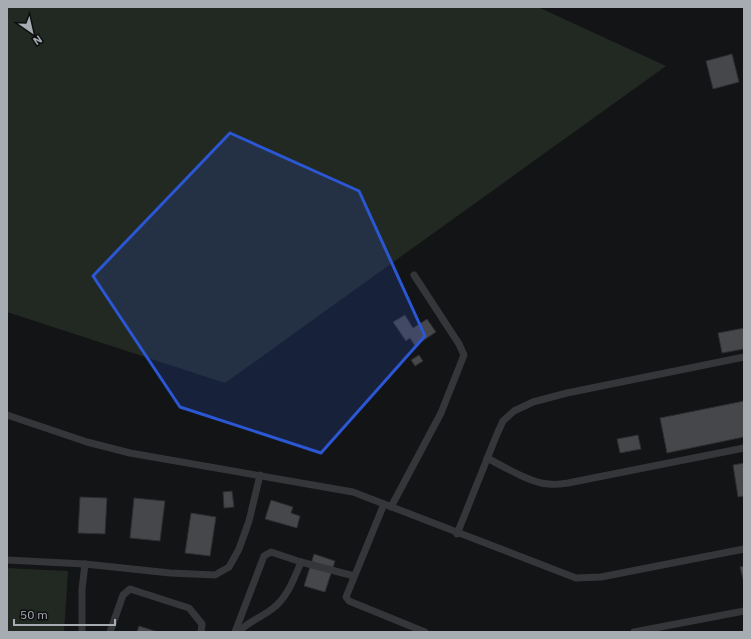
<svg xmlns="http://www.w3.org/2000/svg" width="751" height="639" viewBox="0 0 751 639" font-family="'IBM Plex Sans',sans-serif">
  <rect width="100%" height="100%" fill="#131415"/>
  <g fill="#222922">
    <path d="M7,7H538L666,66L225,383L7,312Z"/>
    <path d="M7,568L68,571L64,632H7Z"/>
  </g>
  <g fill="#46474a" stroke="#2e2e31">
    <path d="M732,54L739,82L713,89L706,61Z"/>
    <path d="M405,315L413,328L427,319L436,332L415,346L410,338L406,341L393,322Z"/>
    <path d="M744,328V349L722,353L718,333Z"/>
    <path d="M419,355L423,361L415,366L411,360Z"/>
    <path d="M744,401V437L667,453L660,418Z"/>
    <path d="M638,435L641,449L620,453L617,439Z"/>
    <path d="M744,463V496L738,497L733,465Z"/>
    <path d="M232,491L234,507L224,508L223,492Z"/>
    <path d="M80,497L107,498L105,534L78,533Z"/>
    <path d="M134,498L165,501L160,541L130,538Z"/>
    <path d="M271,500L293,507L291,513L300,516L297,528L265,519Z"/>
    <path d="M191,513L216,517L210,556L185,553Z"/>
    <path d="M314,554L335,561L325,592L304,586Z"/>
    <path d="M744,566V583L740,567Z"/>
    <path d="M139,626L158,632H137Z"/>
  </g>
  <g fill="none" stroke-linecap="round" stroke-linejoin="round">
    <g stroke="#353639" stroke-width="7">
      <path d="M7,415L87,442L130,453L353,492L576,578L601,577L744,549"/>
      <path d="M487,458C505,467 530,483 549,484C555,485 562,484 568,483L744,448"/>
      <path d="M384,504L346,597L349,601L425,632"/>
      <path d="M391,507L441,413L464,355L459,344L414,275"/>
      <path d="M457,534L497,434L503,421L514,411L533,402L567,393L744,357"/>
      <path d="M7,560L85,564L170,573L215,575L229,567L239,549L249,521L260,475"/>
      <path d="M82,632V589L85,564"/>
      <path d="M110,632L123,595L130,589L189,608L202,624L201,632"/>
      <path d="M235,632L264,556L271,552L301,562L354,576"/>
      <path d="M238,632C250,621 260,618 272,609C287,598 294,579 301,562"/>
      <path d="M634,632L744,611"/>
    </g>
  </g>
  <path fill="#2b57d4" fill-opacity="0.2" stroke="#2b57d4" stroke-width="3" stroke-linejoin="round" d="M230,133L359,191L425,336L321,453L180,407L93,276Z"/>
  <rect width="751" height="639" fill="none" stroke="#a7acb3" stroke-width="16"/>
  <g transform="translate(32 32) rotate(146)" stroke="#0e0f10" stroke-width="3" paint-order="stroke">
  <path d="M0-3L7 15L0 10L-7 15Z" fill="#a7acb3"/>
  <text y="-6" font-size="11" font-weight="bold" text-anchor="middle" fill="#a7acb3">N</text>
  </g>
  <path d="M14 619v6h101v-6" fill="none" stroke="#a7acb3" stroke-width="2"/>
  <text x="20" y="619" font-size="12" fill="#a7acb3" stroke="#0e0f10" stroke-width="3" paint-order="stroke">50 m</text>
</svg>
